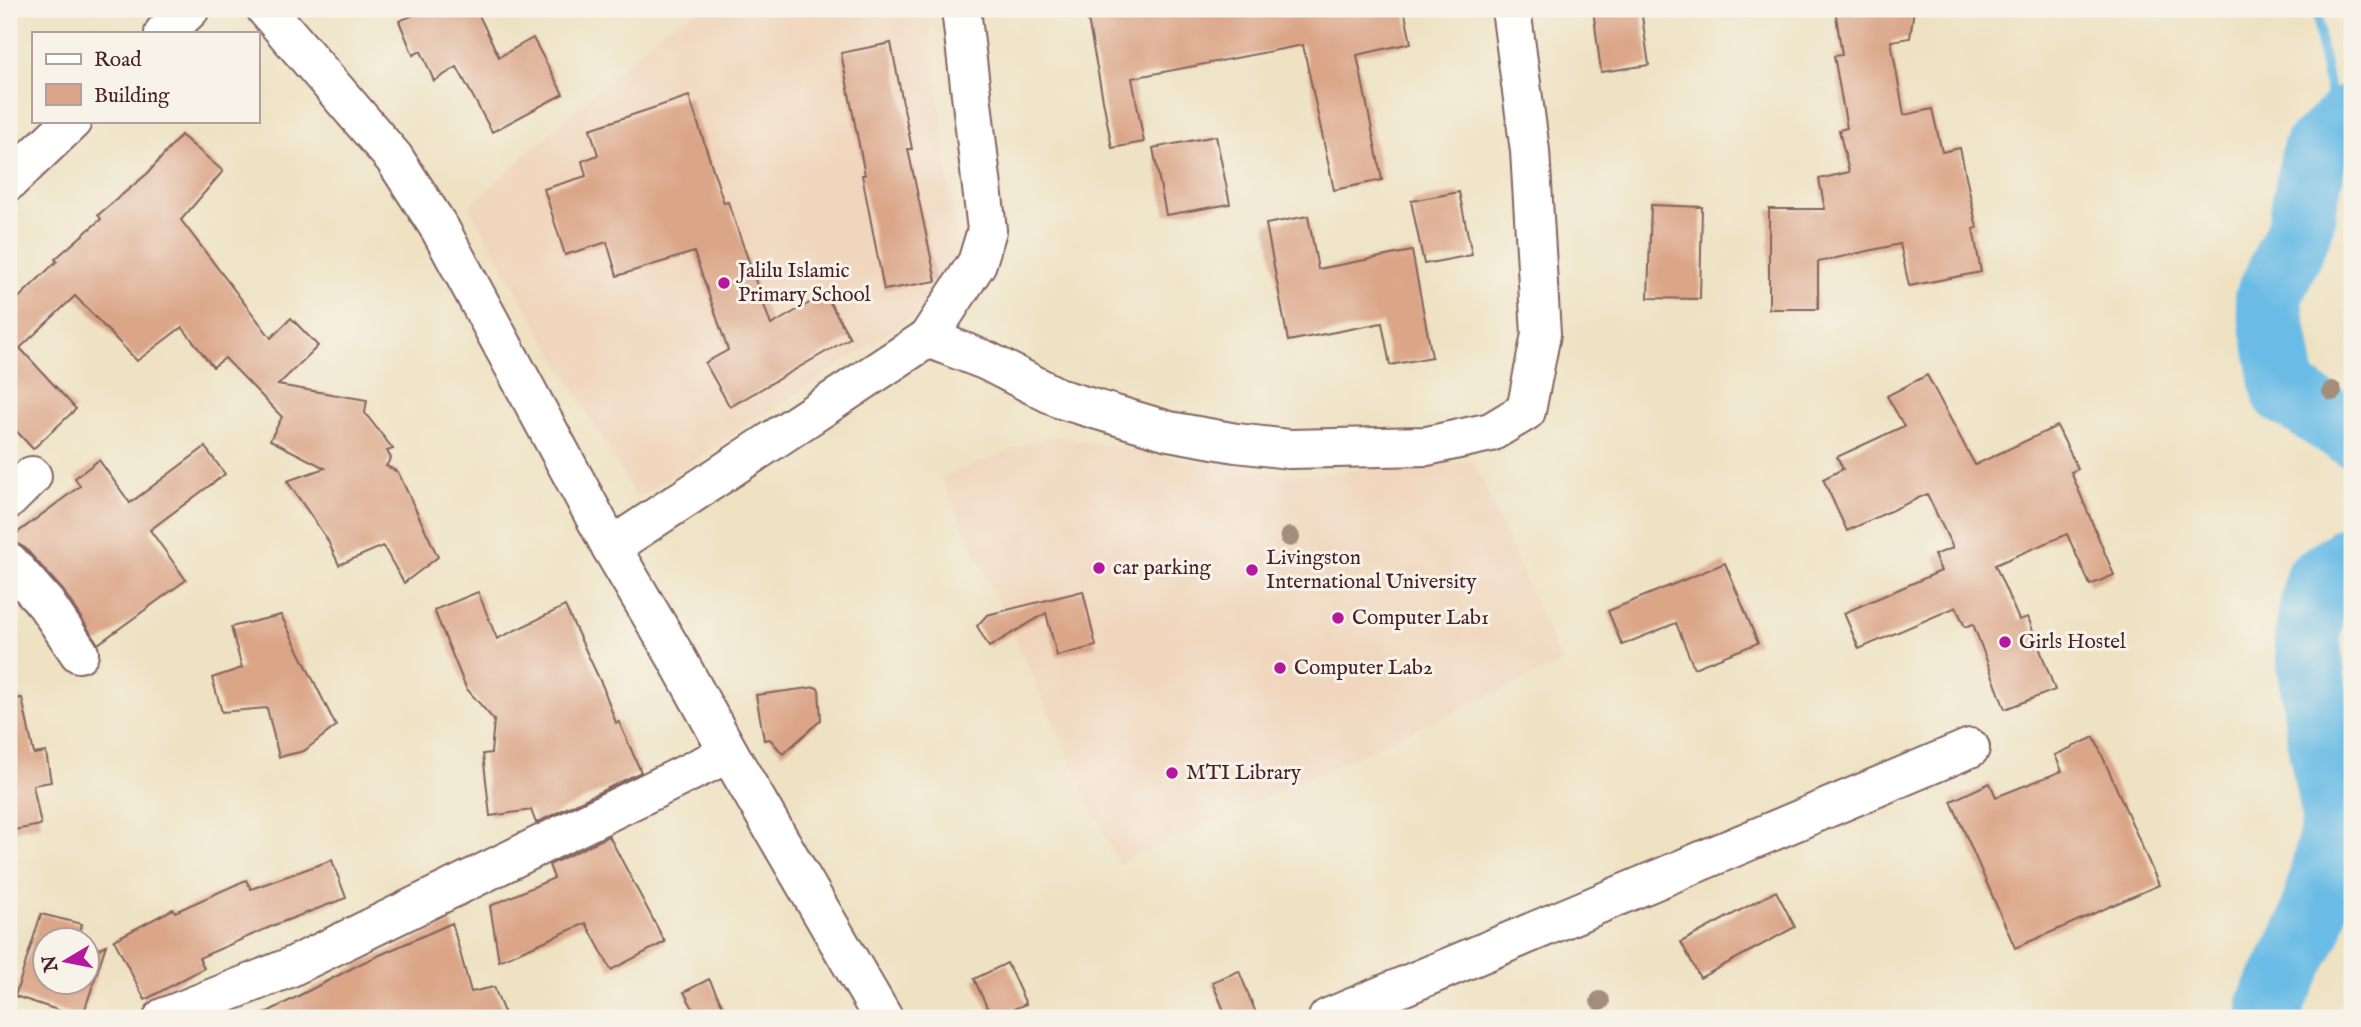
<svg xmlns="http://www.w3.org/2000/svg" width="2361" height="1027" viewBox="0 0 2361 1027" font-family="'IM FELL English',serif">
  <rect width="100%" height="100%" fill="#f7f3e8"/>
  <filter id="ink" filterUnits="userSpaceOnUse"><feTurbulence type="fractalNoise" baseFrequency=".0143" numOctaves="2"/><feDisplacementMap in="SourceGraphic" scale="14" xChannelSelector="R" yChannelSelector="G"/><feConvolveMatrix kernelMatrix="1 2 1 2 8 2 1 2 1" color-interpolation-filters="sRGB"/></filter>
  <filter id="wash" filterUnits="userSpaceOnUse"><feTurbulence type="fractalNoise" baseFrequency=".00686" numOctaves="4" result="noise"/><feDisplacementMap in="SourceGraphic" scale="28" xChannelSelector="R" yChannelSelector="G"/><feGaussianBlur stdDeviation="1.57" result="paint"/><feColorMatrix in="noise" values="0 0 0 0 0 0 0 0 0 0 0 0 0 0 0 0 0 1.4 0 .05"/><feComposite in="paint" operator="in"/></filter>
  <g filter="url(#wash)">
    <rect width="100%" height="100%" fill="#eee2c3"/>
    <g fill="#f0d6bc">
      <path d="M701,9H927L958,250L914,316L637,499L469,207L665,28Z"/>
      <path d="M1051,435L1184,460L1306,475L1474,461L1561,663L1118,864L941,477Z"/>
    </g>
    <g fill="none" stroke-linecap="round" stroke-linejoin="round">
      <path stroke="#6bbce6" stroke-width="10" d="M2318,9L2320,39L2337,130"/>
      <g stroke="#6bbce6" stroke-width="66">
        <path d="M2352,116L2315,150L2300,228L2268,298L2285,392L2352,434"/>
        <path d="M2271,1018V1003L2310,926L2335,822L2321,747L2307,637L2317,581L2352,557"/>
      </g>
    </g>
    <g id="blocks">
      <g fill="#dba688">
        <path d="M409,9H476L499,57L533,38L563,94L492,132L457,67L434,81L421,51L413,55L399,21L412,16Z"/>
        <path d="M1086,9H1404L1411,43L1357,55L1382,180L1334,190L1303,45L1132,78L1144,142L1112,148Z"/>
        <path d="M1593,9H1641L1649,65L1601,72Z"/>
        <path d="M1835,9H1914L1910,38L1891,41L1904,115L1932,109L1942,152L1960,148L1977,228L1973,229L1981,272L1909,286L1900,244L1818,262V309H1769V209H1825L1819,179L1849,172L1839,130L1847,128L1834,56L1842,55Z"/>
        <path d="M891,43L912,149H908L936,281L884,290L862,175H865L841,53Z"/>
        <path d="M689,96L724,203L728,202L771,325L825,294L850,338L730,407L705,363L728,350L694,252L617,276L607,242L565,255L544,189L586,176L582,161L598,155L590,129Z"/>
        <path d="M181,135L223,171L181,220L271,338L291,318L318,346L278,385L367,400L365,413L393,449L387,451L391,458L386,466L398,472L438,557L404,583L383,546L339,565L327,539L287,481L325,468L270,440L282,417L225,358L213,367L182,327L137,361L75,296L20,348L76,409L33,449L9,423V307L57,261L55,259L101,219L98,215L148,173Z"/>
        <path d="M1216,136L1230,204L1166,215L1153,148Z"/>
        <path d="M1459,192L1472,255L1424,264L1411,201Z"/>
        <path d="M1651,205L1702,207L1700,299L1648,298Z"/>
        <path d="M1308,216L1318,269L1412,251L1432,357L1390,365L1382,323L1288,341L1266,224Z"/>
        <path d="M1927,375L1975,465L2057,426L2078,469L2071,472L2114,575L2090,585L2067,534L1995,565L2019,620L2028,617L2055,690L2005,709L1973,624L1965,627L1956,607L1859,649L1844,613L1941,571L1934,555L1953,548L1927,494L1847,531L1823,479L1843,469L1837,457L1904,426L1887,396Z"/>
        <path d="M205,447L225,474L150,530L186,580L98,644L63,590L25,548L9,539L80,486L75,478L99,460L130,503Z"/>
        <path d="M1725,563L1758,643L1694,668L1676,623L1622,645L1608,611Z"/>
        <path d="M1083,591L1096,646L1057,656L1046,613L989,647L977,626L987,615Z"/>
        <path d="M478,592L497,639L565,606L603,687L616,723L619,722L641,772L536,823L531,810L490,816L483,754L491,753L494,720L466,688L434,610Z"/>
        <path d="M281,615L336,726L304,751L279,757L267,708L222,712L212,678L242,668L231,627Z"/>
        <path d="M816,687L819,690L821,720L783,754L770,739L764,740L756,695Z"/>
        <path d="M22,698L34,754L46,752L51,782L33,785L41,825L9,831V699Z"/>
        <path d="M2094,737L2159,885L2015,948L1951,801L1990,783L1996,797L2062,771L2055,755Z"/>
        <path d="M609,836L665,942L611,970L586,923L499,961L490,906L554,878L549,865Z"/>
        <path d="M332,860L346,898L277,924L199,958L204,968L145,1000L114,940L173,909L175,912L246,880L251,889Z"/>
        <path d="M1776,891L1795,927L1700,978L1681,942Z"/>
        <path d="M41,914L82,924L78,940H46V982H88V954L106,945L82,1018L15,996Z"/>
        <path d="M452,923L471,992L494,987L506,1018H256L362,963Z"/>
        <path d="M1007,963L1026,1004L992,1018L974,979Z"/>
        <path d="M1239,971L1258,1018H1227L1212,982Z"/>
        <path d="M709,979L729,1018H698L684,992Z"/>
      </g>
    </g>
  </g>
  <g filter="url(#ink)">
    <use href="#blocks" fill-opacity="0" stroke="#836360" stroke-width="2"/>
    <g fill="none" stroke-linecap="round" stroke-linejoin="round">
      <g stroke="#836360" stroke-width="42">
        <g id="street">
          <path d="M266,9L394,158L440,229L611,547L676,657L729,753L883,1018"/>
          <path d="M164,33L190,9"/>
          <path d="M9,181L72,121"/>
          <path d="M928,338L987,361L1061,399L1169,431L1236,443L1289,449L1427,446L1491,432L1526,411L1541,334L1530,151L1511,9"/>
          <path d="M9,499L32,476"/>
          <path d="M611,547L928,338L977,263L987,230L961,9"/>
          <path d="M9,562L46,604L79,653"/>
          <path d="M163,1018L291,967L729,753"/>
          <path d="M1328,1018L1970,748"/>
        </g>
      </g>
      <use href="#street" stroke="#fff" stroke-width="38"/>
    </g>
    <g fill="#a48e79">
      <circle cx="2332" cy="391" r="10"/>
      <circle cx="1290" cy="537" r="10"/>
      <circle cx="1600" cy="1001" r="10"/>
    </g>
  </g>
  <g fill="#b5179e" stroke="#f7f3e8" stroke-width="2.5">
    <circle cx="724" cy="283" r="7"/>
    <circle cx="1099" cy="568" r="7"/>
    <circle cx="1252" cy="570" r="7"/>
    <circle cx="1338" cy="618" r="7"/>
    <circle cx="2005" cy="642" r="7"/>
    <circle cx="1280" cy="668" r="7"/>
    <circle cx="1172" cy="773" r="7"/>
  </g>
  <g text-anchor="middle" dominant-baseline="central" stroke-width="6" stroke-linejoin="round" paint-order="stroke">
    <g font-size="21" fill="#4a1f2b" stroke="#f7f3e8" text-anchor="start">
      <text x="738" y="271">Jalilu Islamic<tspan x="738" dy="24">Primary School</tspan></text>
      <text x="1266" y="558">Livingston<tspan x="1266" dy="24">International University</tspan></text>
      <text x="1113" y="568">car parking</text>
      <text x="1352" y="618">Computer Lab1</text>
      <text x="2019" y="642">Girls Hostel</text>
      <text x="1294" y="668">Computer Lab2</text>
      <text x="1186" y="773">MTI Library</text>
    </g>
  </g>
  <rect width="2361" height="1027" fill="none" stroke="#f7f3e8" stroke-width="35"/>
  <rect x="32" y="32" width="228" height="91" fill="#f7f3e8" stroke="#b29e9c" stroke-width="2"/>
  <rect x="46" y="54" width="35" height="10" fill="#ffffff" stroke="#b29e9c" stroke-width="2"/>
  <text x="94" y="66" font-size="21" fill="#4a1f2b">Road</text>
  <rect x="46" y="84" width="35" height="21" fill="#dba688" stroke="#b29e9c" stroke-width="2"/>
  <text x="94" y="102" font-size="21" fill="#4a1f2b">Building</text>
  <g transform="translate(66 961) rotate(260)"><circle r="33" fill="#f7f3e8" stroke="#b29e9c" stroke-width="2"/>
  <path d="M0-5L12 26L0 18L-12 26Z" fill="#b5179e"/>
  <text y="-10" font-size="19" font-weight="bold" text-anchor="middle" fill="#4a1f2b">N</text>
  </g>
</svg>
